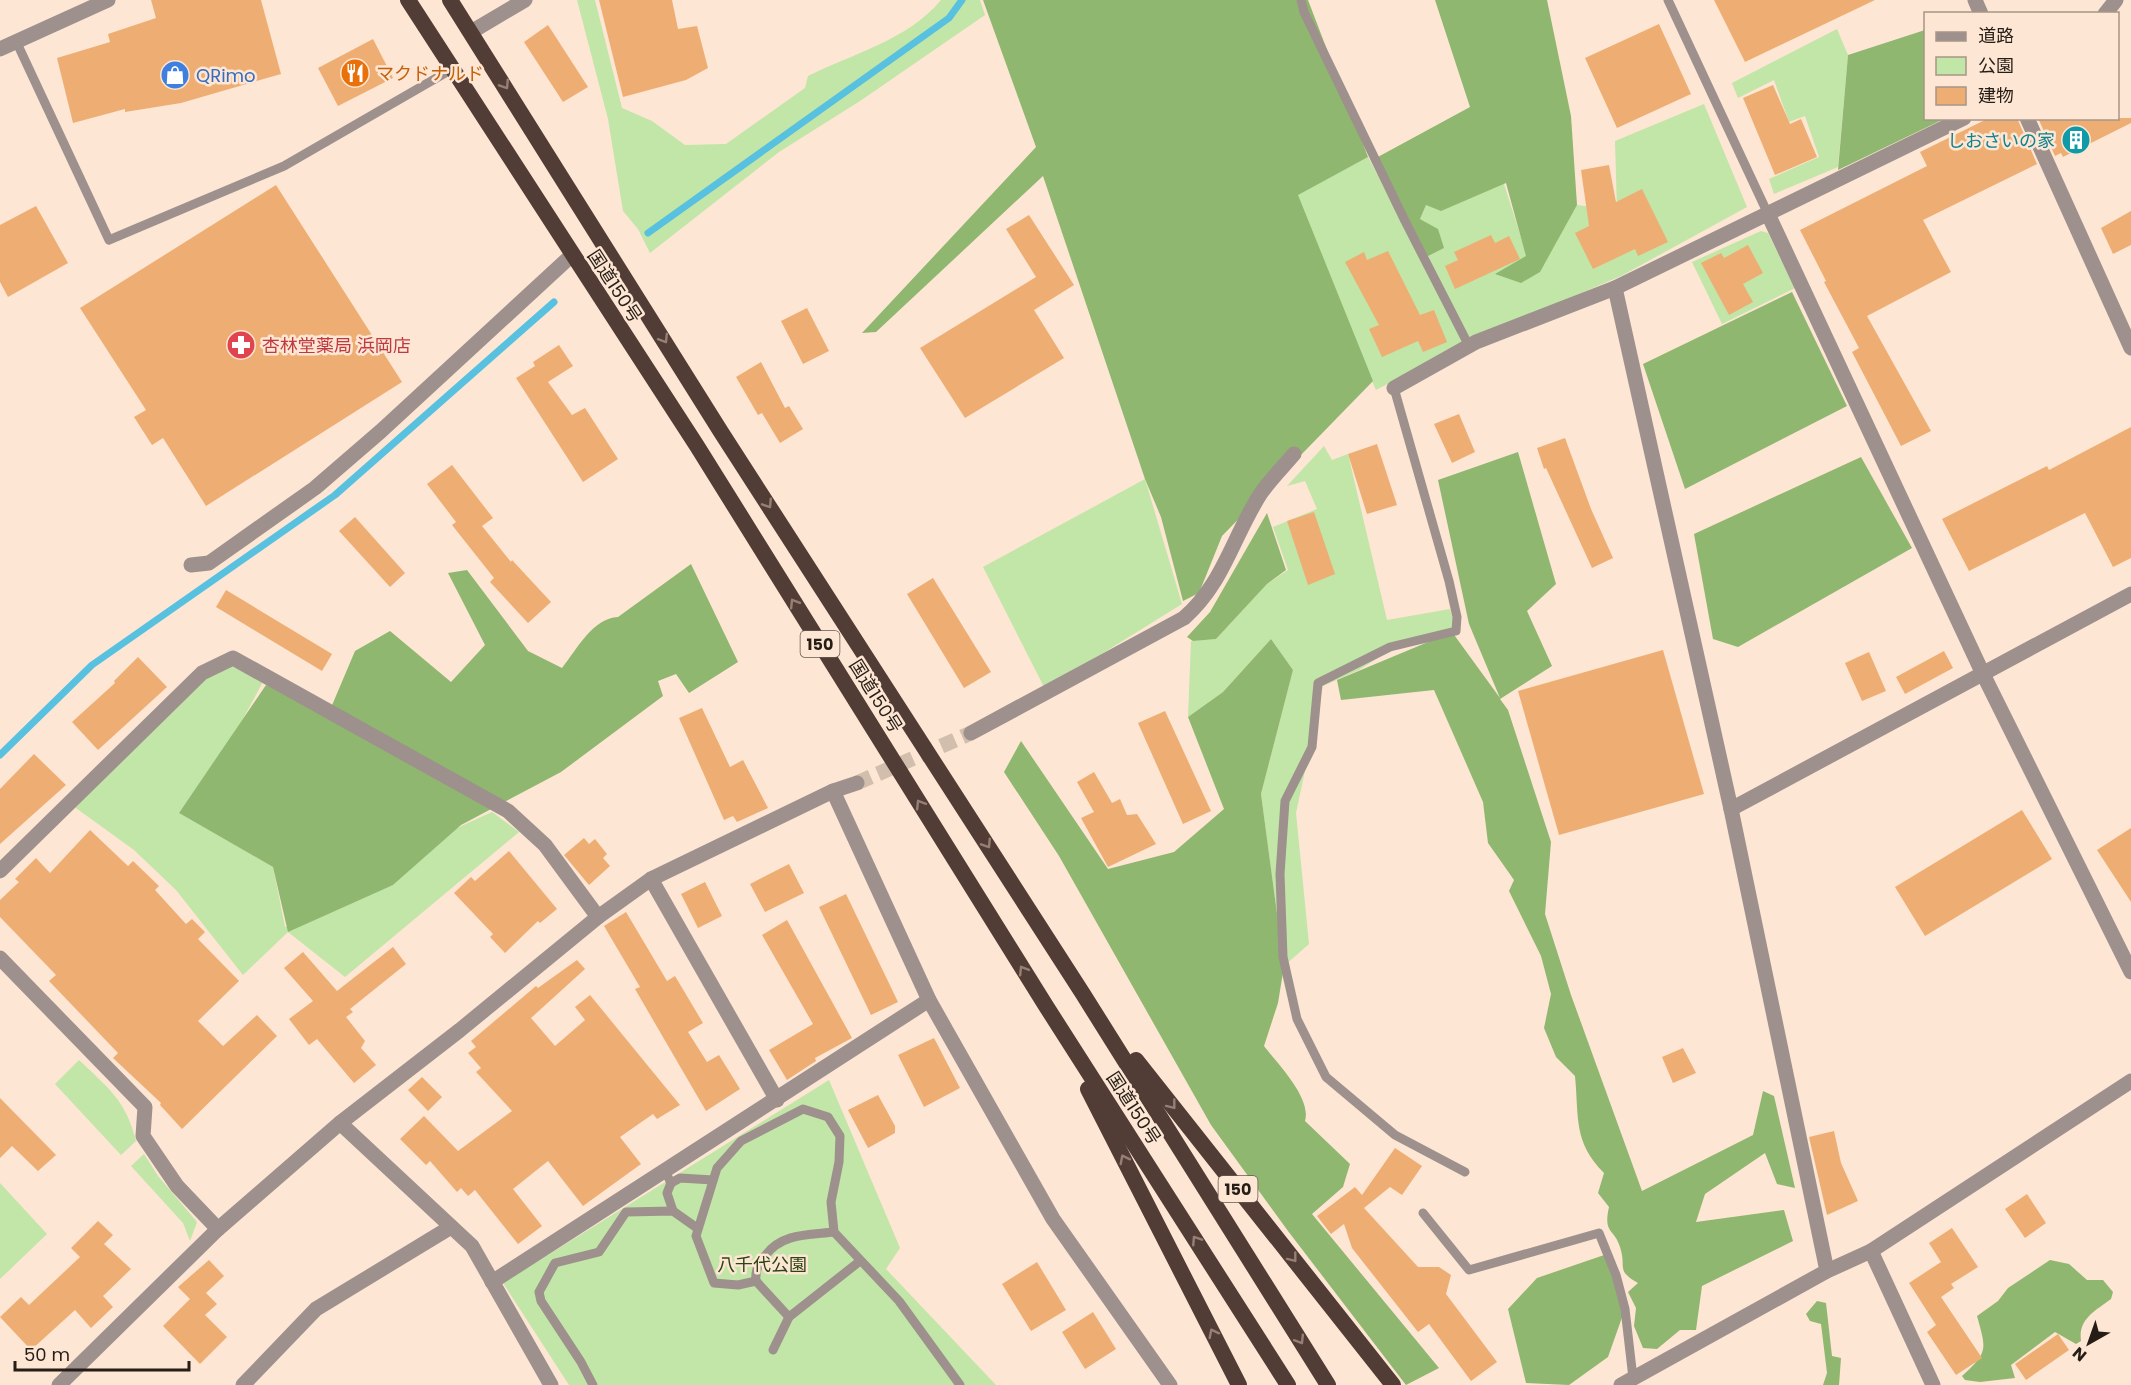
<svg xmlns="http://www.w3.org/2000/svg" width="2131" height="1385" viewBox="0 0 2131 1385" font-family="Poppins,'Noto Sans JP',sans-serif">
  <rect width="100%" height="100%" fill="#fde6d3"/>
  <g fill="#c2e5a8">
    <path d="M577,0H595L622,108L652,121L685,145L726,144L805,88L808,76C852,54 908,40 941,0H980L985,15L860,101L779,152L650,253L638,229L623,211L608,119Z"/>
    <path d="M1837,29L1848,55L1838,167L1774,194L1769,179L1819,157L1805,116L1789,122L1774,80L1738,98L1732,83Z"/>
    <path d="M1704,104L1747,207L1621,276L1467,342L1376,390L1293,196L1368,157L1460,329L1428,257L1437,229L1420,219L1426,205L1503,181L1527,256L1536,274L1577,205L1617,210L1615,141Z"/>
    <path d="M1761,231L1768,233L1795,288L1722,324L1692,262Z"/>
    <path d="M1324,446L1332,460L1348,454L1387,620L1450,609L1457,634L1398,645L1359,670L1323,686L1296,813L1309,944L1284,966L1261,794L1293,670L1271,639L1223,692L1188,717L1191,641L1216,639L1267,584L1288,570L1273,527L1317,509L1305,481L1287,486Z"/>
    <path d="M1145,479L1182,604L1045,689L983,567Z"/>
    <path d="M230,663L264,680L237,730L179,813L273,867L285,927L393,885L457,828L492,812L519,832L345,977L288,932L243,975L176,890L134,850L69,803L204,678Z"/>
    <path d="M79,1060C108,1088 126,1100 136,1141L121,1155L55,1084Z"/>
    <path d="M829,1080L900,1248L886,1269L996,1385H569L503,1283Z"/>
    <path d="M144,1154L158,1176L197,1222L190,1241L183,1223L131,1166Z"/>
    <path d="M0,1183L47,1234L0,1279Z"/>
  </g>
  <g fill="#8fb770">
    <path d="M983,0H1308L1368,157L1298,195L1373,381L1222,536L1199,593L1183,601L1161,517L1145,479L1043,176L876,332L862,333L1036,147Z"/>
    <path d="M1435,0H1547L1571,116L1577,205L1540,272L1521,283L1495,274L1526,256L1506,183L1441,211L1426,205L1420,219L1438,229L1444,248L1424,258L1376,158L1470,107Z"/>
    <path d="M1925,30L1926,118L1944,119L1838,170L1848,55Z"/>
    <path d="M1792,292L1847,406L1685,489L1643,364Z"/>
    <path d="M1518,452L1556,584L1527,611L1552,666L1500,699L1508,710L1551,842L1545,914L1571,995L1642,1191L1753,1135L1763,1091L1774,1096L1795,1188L1777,1184L1765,1153L1705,1194L1696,1222L1784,1210L1793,1241L1702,1286L1696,1330H1680L1657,1349L1643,1348L1634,1326L1636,1308L1628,1292L1638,1283C1615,1270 1627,1268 1620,1247C1614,1228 1603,1234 1609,1207L1598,1193L1604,1173C1573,1142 1579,1117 1575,1076L1556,1057L1544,1028L1551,994L1541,956L1509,891L1514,880L1488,843L1483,802L1434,690L1341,700L1337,680L1452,632L1500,698L1469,624L1438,480Z"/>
    <path d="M1861,457L1912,548L1738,647L1713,639L1694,534Z"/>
    <path d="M1267,513L1286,570L1267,584L1216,639L1193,641L1187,637L1210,612Z"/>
    <path d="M691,564L738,662L689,693L676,674L658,681L663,696L561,772L461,825L393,885L288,932L273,867L179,813L266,685L330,710L355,651L390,631L451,682L485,645L448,573L467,570L528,651L562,668C577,649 593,618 618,617Z"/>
    <path d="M1271,639L1293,670L1261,794L1284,966L1278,1003L1264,1046C1277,1063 1312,1098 1305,1121L1350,1164L1343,1187L1312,1214L1439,1368L1406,1385L1288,1231L1211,1125L1059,856L1004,772L1021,741L1108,869L1174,852L1224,809L1188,717L1223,692Z"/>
    <path d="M1610,1253L1625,1309L1608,1357L1569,1385L1526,1383L1508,1309L1537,1278Z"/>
    <path d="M2050,1260L2069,1264L2087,1280H2103L2113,1292L2111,1299C2095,1311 2078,1319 2081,1341L2076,1344L2055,1332L2011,1365L2015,1378L1980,1382L1965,1380L1962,1376C1989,1352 1986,1349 1977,1316L1998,1301L2008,1288Z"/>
    <path d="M1817,1301L1826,1303L1832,1356L1841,1358L1839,1385H1823L1827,1373L1821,1324L1810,1321L1806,1314Z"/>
  </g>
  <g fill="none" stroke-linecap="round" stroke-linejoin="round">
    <g stroke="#58c1e0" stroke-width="7">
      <path d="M648,233L949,18L962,0"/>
      <path d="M0,755L92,665L335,495L554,302"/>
    </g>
  </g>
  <g fill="#eeae73">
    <path d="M151,0H261L281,74L181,103L125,112V109L73,123L57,58L110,42L108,34L156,18Z"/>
    <path d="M599,0H672L678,29L697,26L708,68L686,80L623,97Z"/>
    <path d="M1714,0H1875L1745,62Z"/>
    <path d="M1659,24L1691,94L1617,128L1585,58Z"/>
    <path d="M548,25L588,87L563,102L524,42Z"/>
    <path d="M373,39L393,78L338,106L318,68Z"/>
    <path d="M1773,85L1790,124L1801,119L1817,157L1775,175L1743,98Z"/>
    <path d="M1989,118H2017L2037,164L1923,220L1951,272L1867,316L1931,431L1901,446L1852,352L1859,348L1824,282L1826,281L1800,230L1927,166L1920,152Z"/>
    <path d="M2038,118H2131V123L2063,157L2061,153L2055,156Z"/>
    <path d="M1609,165L1616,202L1642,189L1668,242L1638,256L1635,249L1593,269L1575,233L1589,226L1581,170Z"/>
    <path d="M276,185L402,382L206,506L163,438L152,445L134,417L146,410L80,308Z"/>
    <path d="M36,206L68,263L8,297L0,282V225Z"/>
    <path d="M2131,211V245L2113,254L2101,228Z"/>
    <path d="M1029,215L1074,285L1034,310L1064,358L965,418L920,348L1036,277L1006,229Z"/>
    <path d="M1491,235L1495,243L1509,236L1520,259L1455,289L1445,266L1458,260L1454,252Z"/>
    <path d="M1748,245L1763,273L1743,284L1753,302L1729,315L1701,263L1721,253L1724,258Z"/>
    <path d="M1388,251L1420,315L1434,310L1447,342L1423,352L1418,341L1382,357L1369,329L1379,325L1345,262L1364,252L1367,260Z"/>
    <path d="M807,308L829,351L803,364L781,321Z"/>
    <path d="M559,345L573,366L548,382L572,415L585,408L618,459L583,482L516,378L535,366L533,362Z"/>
    <path d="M761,362L785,408L789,406L803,429L780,443L762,413L758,415L736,377Z"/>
    <path d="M1459,414L1475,452L1452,463L1434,424Z"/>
    <path d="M2131,427V558L2113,567L2085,513L1969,571L1942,519L2047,466L2049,470Z"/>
    <path d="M1565,438L1591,509L1613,558L1592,568L1546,468L1544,469L1537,448Z"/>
    <path d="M1377,444L1397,505L1367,514L1348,454Z"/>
    <path d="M452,465L493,518L482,526L511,562L512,560L551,602L528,623L490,582L494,578L452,525L456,522L427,484Z"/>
    <path d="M1314,512L1335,574L1308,585L1287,521Z"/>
    <path d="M355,517L405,573L390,587L339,531Z"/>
    <path d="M933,578L991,672L964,688L907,594Z"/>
    <path d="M226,590L332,654L322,671L216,607Z"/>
    <path d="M1663,650L1704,794L1559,835L1518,691Z"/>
    <path d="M1944,651L1953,668L1905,694L1896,677Z"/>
    <path d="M1869,652L1886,691L1862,701L1845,663Z"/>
    <path d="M138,657L167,687L98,750L72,722L115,683L114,681Z"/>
    <path d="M702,708L730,767L743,760L768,808L737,822L733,816L724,820L679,718Z"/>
    <path d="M1165,711L1211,811L1183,824L1138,723Z"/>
    <path d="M34,754L66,785L0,844V789Z"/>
    <path d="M1094,772L1112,803L1120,799L1127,815L1137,814L1156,844L1108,867L1081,818L1094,812L1077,782Z"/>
    <path d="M2022,810L2052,859L1925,936L1895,887Z"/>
    <path d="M2131,828V902L2097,850Z"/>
    <path d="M90,830L128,866L133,861L159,886L155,890L186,924L192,919L205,932L198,939L239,981L198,1021L223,1046L257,1015L277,1036L182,1129L160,1105L161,1103L113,1058L118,1053L49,981L56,975L0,917V900L19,882L15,879L36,858L50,873Z"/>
    <path d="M584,838L589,844L595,839L607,854L603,858L610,866L589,885L564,855Z"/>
    <path d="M509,851L557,909L540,923L538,921L505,953L490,937L493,934L454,893L471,877L475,881Z"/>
    <path d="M789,864L804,893L765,912L750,884Z"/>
    <path d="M705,882L722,916L698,928L681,894Z"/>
    <path d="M846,894L898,1002L871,1015L819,907Z"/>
    <path d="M626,912L667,981L675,976L703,1023L688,1032L707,1062L719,1055L740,1089L706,1111L635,989L640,987L604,926Z"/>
    <path d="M787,920L852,1038L815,1058L816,1061L787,1080L769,1050L813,1024L762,935Z"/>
    <path d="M393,947L406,964L350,1009L353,1012L346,1017L365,1041L361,1048L376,1065L354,1083L317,1039L309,1045L289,1019L313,1001L284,968L303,952L337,991Z"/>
    <path d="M577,960L585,969L531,1018L555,1046L585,1020L575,1007L590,995L680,1105L657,1119L653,1114L620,1137L641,1164L583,1206L548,1161L513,1189L542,1226L518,1244L475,1190L468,1196L461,1188L457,1192L430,1161L426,1165L400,1139L424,1116L458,1151L512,1111L476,1072L481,1068L468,1053L476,1047L471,1041L536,986L538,988Z"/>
    <path d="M934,1038L960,1088L924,1107L898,1055Z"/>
    <path d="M1683,1048L1696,1073L1673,1083L1662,1057Z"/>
    <path d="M422,1077L442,1097L428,1111L408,1090Z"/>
    <path d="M878,1095L895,1126V1133L868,1148L848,1110Z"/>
    <path d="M0,1098L56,1155L38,1171L12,1146L0,1158Z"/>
    <path d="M1834,1131L1841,1163L1858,1201L1827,1215L1809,1137Z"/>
    <path d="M1395,1148L1422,1166L1402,1195L1390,1187L1364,1208L1418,1267H1439L1451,1275L1446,1294L1497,1362L1471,1381L1429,1324L1418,1332L1352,1248L1344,1224L1331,1234L1317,1216L1355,1187L1362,1195Z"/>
    <path d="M2027,1194L2046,1223L2025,1238L2005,1209Z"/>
    <path d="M98,1221L113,1235L104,1244L131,1269L103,1296L113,1307L91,1328L75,1310L31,1350L0,1317L21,1297L29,1305L80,1257L71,1248Z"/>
    <path d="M1952,1228L1978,1267L1951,1284L1954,1288L1941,1297L1982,1358L1956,1375L1927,1332L1936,1325L1909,1283L1941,1262L1929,1243Z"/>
    <path d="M209,1260L224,1276L206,1293L217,1304L205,1315L227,1337L200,1364L163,1326L190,1299L178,1287Z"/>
    <path d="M1037,1262L1066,1310L1031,1331L1002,1284Z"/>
    <path d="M1093,1312L1116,1349L1085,1369L1062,1332Z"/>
    <path d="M2058,1334L2069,1350L2026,1380L2015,1364Z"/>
  </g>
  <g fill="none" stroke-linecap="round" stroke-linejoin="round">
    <path stroke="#d2bead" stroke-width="15" stroke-dasharray="15 8" stroke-linecap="butt" d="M857,783L971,733"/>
    <g stroke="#9d908d" stroke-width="9">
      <path d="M1301,0L1304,12L1405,221L1469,346"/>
      <path d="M1668,0L1768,214"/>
      <path d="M16,41L109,240L284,166L452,69"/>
      <path d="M1394,388L1449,581L1457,617L1456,631L1390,647L1318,683L1312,747L1285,801L1280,874L1283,957L1297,1019L1326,1077L1395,1135L1465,1172"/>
      <path d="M665,1171L671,1183L667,1193L673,1211"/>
      <path d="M671,1183L680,1178L713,1180"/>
      <path d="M1423,1213L1469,1270L1599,1233L1616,1275L1625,1309L1633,1378"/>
      <path d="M860,1261L789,1317L756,1281L738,1285L714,1283L696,1236L717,1168L741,1141L803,1109L828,1117L840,1136L839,1162L831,1202L834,1232L899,1301L960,1385"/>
      <path d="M756,1281C755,1270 758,1265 765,1256C781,1233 809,1235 834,1232"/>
      <path d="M773,1350L789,1317"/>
      <path d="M593,1385L581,1362L541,1301L539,1292L555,1263L599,1252L626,1212L673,1211L697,1228"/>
    </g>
    <g stroke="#9d908d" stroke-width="15">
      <path d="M1975,0L1981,14"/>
      <path d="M2105,14L2116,0"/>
      <path d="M471,32L525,0"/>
      <path d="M2027,118L2131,348"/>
      <path d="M1768,214L1983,674L2131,972"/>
      <path d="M1615,288L1731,809L1827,1271"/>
      <path d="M1394,388L1476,342L1615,288L1964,118"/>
      <path d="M191,565L209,563L315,488L381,431L572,255"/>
      <path d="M971,733L1184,618C1224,583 1233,536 1261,493C1271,479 1283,467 1294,454"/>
      <path d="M833,791L929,1000L1053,1219L1170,1385"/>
      <path d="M1731,809L2131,594"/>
      <path d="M0,871L202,673L233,658L508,811L545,845L598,917"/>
      <path d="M651,879L777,1100"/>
      <path d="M0,958L145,1107L143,1136L177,1186L218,1229"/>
      <path d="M1871,1251L1933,1385"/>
      <path d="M492,1282L929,1000"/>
      <path d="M243,1385L316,1309L451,1227"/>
      <path d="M551,1385L472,1246L340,1123L460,1030L598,917L651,879L833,791L857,783"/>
    </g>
    <g stroke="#9d908d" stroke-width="15">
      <path d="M0,49L108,0"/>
      <path d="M59,1385L218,1229L340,1123"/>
      <path d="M1621,1385L1827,1271L1871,1251L2131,1081"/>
    </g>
    <g stroke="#523c36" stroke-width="16">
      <path d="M408,0L697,446L1046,1006L1288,1385"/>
      <path d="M450,0L721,432L1083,994L1328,1385"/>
      <path d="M1136,1060L1393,1385"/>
      <path d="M1088,1089L1239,1385"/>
    </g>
  </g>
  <defs><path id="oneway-chevron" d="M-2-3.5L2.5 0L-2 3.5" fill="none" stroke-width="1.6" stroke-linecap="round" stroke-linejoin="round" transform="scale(1.5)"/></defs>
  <g stroke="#968075">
    <use href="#oneway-chevron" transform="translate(505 85) rotate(57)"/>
    <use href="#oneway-chevron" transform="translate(664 339) rotate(58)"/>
    <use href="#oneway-chevron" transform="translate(768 504) rotate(57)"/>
    <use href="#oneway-chevron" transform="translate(794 603) rotate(-122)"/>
    <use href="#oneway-chevron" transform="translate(920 804) rotate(-122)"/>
    <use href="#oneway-chevron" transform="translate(987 844) rotate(57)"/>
    <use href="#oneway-chevron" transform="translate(1023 970) rotate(-122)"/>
    <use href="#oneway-chevron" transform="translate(1172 1105) rotate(52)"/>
    <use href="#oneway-chevron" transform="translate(1124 1159) rotate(-117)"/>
    <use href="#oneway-chevron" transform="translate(1196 1240) rotate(-123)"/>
    <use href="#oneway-chevron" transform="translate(1293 1258) rotate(52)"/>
    <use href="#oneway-chevron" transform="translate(1213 1333) rotate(-117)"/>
    <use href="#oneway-chevron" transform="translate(1300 1340) rotate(58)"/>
  </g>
  <defs>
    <g id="restaurant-disc" transform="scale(1.5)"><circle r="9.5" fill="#e8710a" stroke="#fde6d3"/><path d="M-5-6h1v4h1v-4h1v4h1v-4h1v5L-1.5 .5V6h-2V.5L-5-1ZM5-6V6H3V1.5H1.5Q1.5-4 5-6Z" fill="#fff"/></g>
    <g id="shop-disc" transform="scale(1.5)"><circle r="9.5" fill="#3f7fe0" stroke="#fde6d3"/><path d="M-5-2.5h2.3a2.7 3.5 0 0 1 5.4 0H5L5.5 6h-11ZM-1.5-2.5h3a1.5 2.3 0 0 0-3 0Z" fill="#fff"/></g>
    <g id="building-disc" transform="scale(1.5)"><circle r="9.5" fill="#0f9aa8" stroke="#fde6d3"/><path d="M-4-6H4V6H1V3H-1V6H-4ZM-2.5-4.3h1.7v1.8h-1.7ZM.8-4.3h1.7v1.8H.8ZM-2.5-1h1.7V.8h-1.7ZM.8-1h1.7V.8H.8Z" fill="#fff"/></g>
    <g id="pharmacy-disc" transform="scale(1.5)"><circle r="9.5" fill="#e0444e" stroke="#fde6d3"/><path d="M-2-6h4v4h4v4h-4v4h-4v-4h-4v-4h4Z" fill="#fff"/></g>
  </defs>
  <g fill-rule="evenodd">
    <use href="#restaurant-disc" x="355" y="73"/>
    <use href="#shop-disc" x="175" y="75"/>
    <use href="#building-disc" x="2076" y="140"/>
    <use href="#pharmacy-disc" x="241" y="345"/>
  </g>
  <g text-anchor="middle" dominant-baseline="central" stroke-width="5" stroke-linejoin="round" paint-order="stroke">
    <g fill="#fde6d3" stroke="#66594f" stroke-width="1.5">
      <rect x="800.5" y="631" width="39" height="26" rx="4.5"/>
      <rect x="1218.5" y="1176" width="39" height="26" rx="4.5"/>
    </g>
    <g font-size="16" font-weight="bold" fill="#251d16">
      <text x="820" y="644">150</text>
      <text x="1238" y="1189">150</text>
    </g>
    <g font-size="18" fill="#c56008" stroke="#fde6d3" text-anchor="start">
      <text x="376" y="73">マクドナルド</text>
    </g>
    <g font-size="18" fill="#366cbe" stroke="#fde6d3" text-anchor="start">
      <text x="196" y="75">QRimo</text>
    </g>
    <g font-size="18" fill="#0d838f" stroke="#fde6d3" text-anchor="end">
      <text x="2055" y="140">しおさいの家</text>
    </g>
    <g font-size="18" fill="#251d16" stroke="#fde6d3">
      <text transform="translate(615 286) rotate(57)">国道150号</text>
      <text transform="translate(876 696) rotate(58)">国道150号</text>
      <text transform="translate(1134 1108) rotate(57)">国道150号</text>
    </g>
    <g font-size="18" fill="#be3a42" stroke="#fde6d3" text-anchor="start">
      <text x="262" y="345">杏林堂薬局 浜岡店</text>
    </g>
    <g font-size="18" fill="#2a4412" stroke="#fde6d3">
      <text x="762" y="1264">八千代公園</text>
    </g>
  </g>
  <rect x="1924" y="12" width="195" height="108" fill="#fde6d3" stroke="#a79687" stroke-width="1.5"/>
  <rect x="1936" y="32" width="30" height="9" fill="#9d908d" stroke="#a79687" stroke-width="1.5"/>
  <text x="1978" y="42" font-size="18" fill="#251d16">道路</text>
  <rect x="1936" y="57" width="30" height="18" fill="#c2e5a8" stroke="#a79687" stroke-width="1.5"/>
  <text x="1978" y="72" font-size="18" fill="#251d16">公園</text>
  <rect x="1936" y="87" width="30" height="18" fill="#eeae73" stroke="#a79687" stroke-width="1.5"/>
  <text x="1978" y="102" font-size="18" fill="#251d16">建物</text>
  <g transform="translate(2089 1343) rotate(220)" stroke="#fde6d3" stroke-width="4.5" paint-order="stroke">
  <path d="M0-4.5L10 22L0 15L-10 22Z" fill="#251d16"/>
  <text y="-9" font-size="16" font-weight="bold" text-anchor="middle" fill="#251d16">N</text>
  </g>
  <path d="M15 1361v9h174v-9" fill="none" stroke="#251d16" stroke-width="3"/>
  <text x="24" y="1361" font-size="18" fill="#251d16" stroke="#fde6d3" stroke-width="4.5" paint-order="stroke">50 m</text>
</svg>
